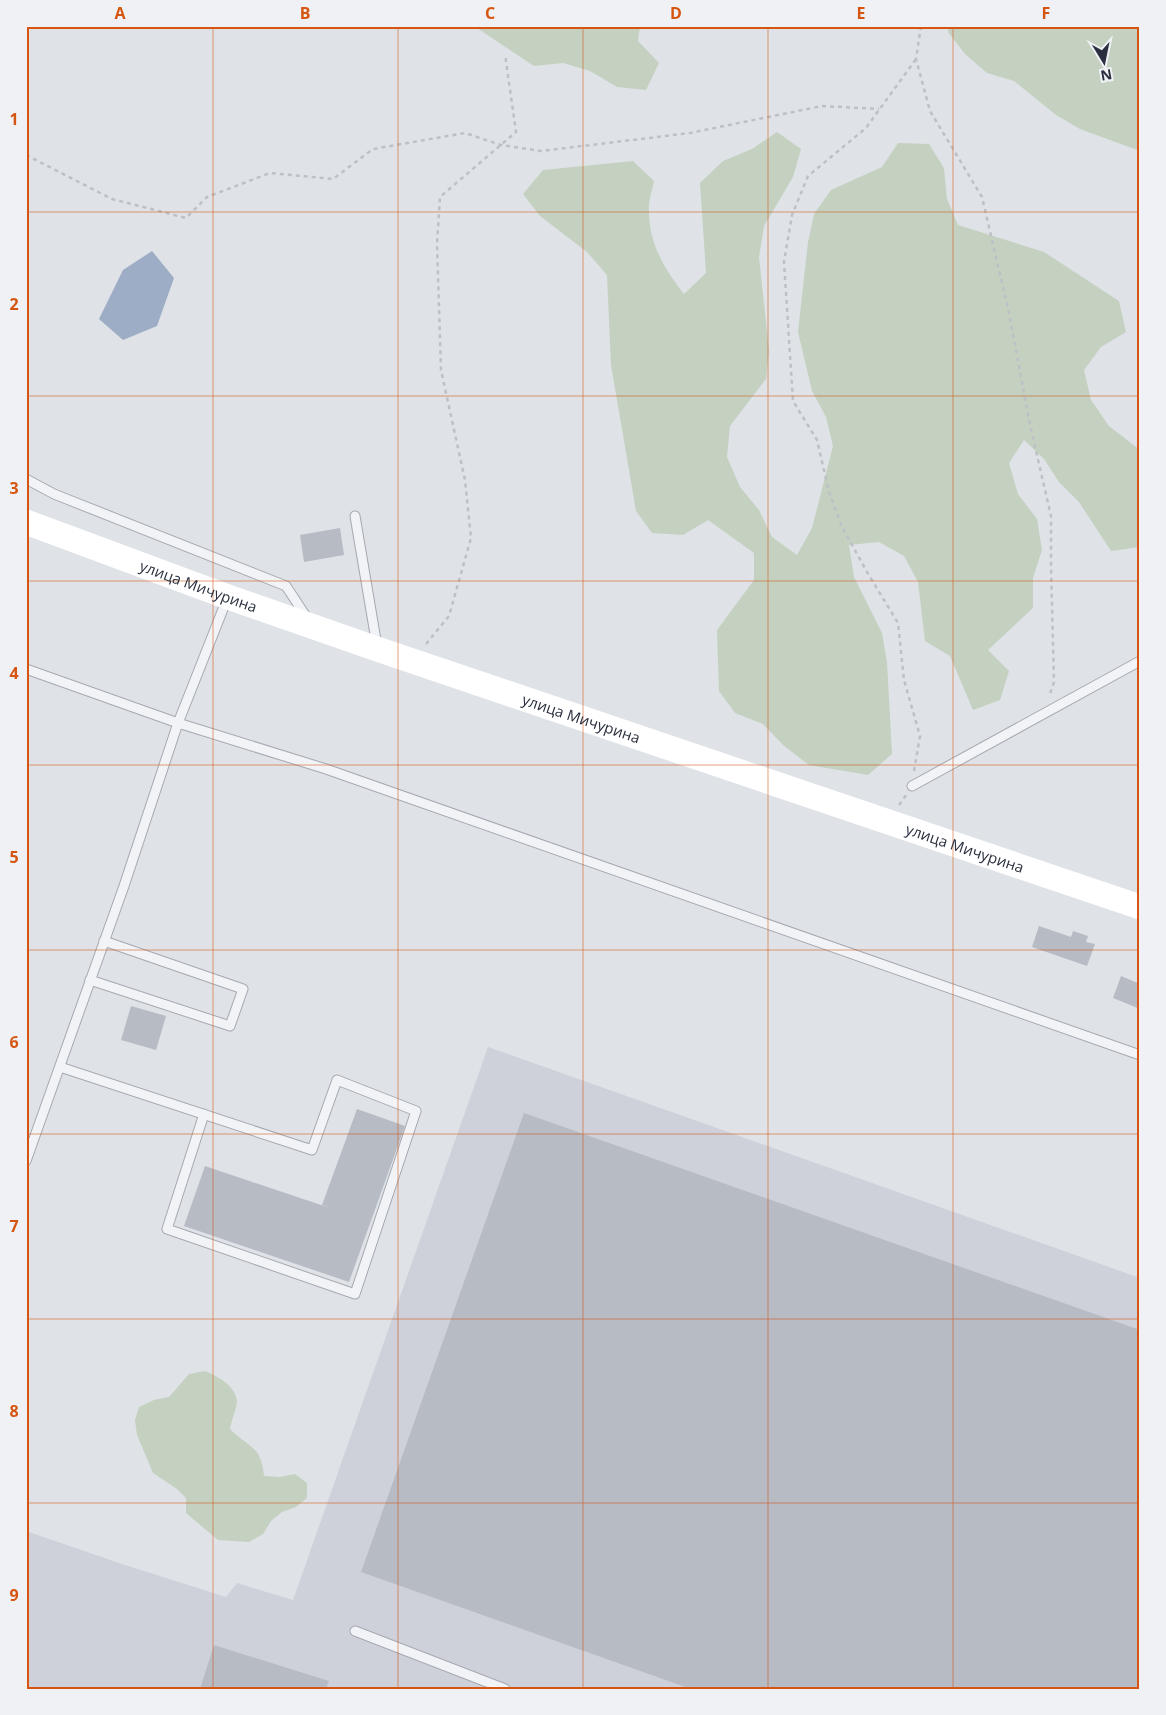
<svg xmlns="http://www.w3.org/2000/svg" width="1166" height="1715" viewBox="0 0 1166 1715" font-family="'Open Sans',sans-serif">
  <rect width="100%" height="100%" fill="#dfe2e7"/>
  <path fill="#ced1d9" d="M488,1047L1140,1278V1689H26V1531L122,1564L226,1597L237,1583L293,1600Z"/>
  <g fill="#c4d1c1">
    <path d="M474,26H640L638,41L659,63L646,90L617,87L590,71L563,63L534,66Z"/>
    <path d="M949,26H1140V151L1080,129L1056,115L1014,81L987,73L965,54L948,32Z"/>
    <path d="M777,132L801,149L793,177L764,226L759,257L769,350L766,379L730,426L727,457L740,487L759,510L772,537L797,555L812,528L833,446L826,417L812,391L798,332L808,242L814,214L831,190L882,167L898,143L929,144L944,168L947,199L958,225L1044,252L1119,301L1126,332L1101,347L1084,370L1091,400L1109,426L1140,450V547L1111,551L1079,502L1059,482L1044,459L1024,440L1009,463L1018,494L1037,519L1042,550L1033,578V608L988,650L1009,671L1000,700L973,710L950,656L925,641L918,582L904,556L879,542L849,545L854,577L882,633L887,662L892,754L868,775L809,765L783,745L763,724L735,713L719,691L717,630L754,580V553L708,520L683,535L652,533L636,511L611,365L607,275L587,252L540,216L523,194L543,170L633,161L654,181C652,191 648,202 649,212C649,244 665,270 684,294L706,273L700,183L723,161L752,149Z"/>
    <path d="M205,1371C217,1376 235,1385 237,1401C237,1407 231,1422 230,1429C250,1449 261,1445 264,1476L280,1477L295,1474L307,1483V1498L296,1507L282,1512L271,1521L263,1534L249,1542L218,1540L186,1513V1498L177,1489L153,1473L137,1435L135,1420L139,1407L154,1400L169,1397L189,1374Z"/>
  </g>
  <path fill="#9dadc5" d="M152,251L174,278L157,326L123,340L99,319L123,270Z"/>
  <g fill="#b7bbc4">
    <path d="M340,528L344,555L304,562L300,535Z"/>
    <path d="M1039,926L1071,937L1073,931L1088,936L1086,942L1095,944L1087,966L1032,947Z"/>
    <path d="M1121,976L1140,984V1009L1113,998Z"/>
    <path d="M131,1006L166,1016L156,1050L121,1040Z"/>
    <path d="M357,1109L405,1126L349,1282L184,1226L205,1166L336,1210L322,1205Z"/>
    <path d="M524,1113L1140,1330V1689H691L361,1572Z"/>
    <path d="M214,1645L329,1681L326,1689H200Z"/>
  </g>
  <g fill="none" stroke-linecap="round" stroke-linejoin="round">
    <g stroke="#a5a9b1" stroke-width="11">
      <g id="lane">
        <path d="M26,479L54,494L286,586L307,618"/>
        <path d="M355,516L377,646"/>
        <path d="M26,669L178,723L326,769L1140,1055"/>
        <path d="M912,786L1140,661"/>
        <path d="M90,980L230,1026L243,989L104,941"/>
        <path d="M60,1067L312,1150L337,1080L416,1111L355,1294L167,1229L204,1114"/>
        <path d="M26,1161L124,886L178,723L227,599"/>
        <path d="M355,1631L505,1689"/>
      </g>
    </g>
    <g stroke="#bec0c6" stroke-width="2.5" stroke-dasharray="4 4" stroke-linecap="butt">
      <path d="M921,26L916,59L930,111L982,197L1009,313L1030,425L1051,516V567L1054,682L1049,697"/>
      <path d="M26,155L112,199L186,218L207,197L270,173L333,179L373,149L465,133L501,145L541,151L690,133L822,106L879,109"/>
      <path d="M426,644L449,616L471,538L465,480L441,370L437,244L440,197L516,132L505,54"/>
      <path d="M914,771L920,736L904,680L898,623L867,572L842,527L829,492L817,440L793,401L784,262L792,215L808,176L866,128L916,59"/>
      <path d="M899,805L906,795"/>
    </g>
    <use href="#lane" stroke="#f2f3f6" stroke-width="9"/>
    <path stroke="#fff" stroke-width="25" id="s1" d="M26,522L228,597L377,649L1140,907"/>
  </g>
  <path fill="none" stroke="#d55511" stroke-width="1" stroke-opacity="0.55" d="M213,26V1689M398,26V1689M583,26V1689M768,26V1689M953,26V1689M26,212H1140M26,396H1140M26,581H1140M26,765H1140M26,950H1140M26,1134H1140M26,1319H1140M26,1503H1140"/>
  <g text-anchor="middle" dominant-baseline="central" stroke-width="4" stroke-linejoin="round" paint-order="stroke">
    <g font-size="15" fill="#292f3e" stroke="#eff1f5">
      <text stroke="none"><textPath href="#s1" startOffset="184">улица Мичурина</textPath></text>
      <text stroke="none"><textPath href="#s1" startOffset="589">улица Мичурина</textPath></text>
      <text stroke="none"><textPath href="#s1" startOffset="994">улица Мичурина</textPath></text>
    </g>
  </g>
  <rect width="1166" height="1715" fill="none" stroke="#eff1f5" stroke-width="55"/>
  <g transform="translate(1104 62) rotate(170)" stroke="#eff1f5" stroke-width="4" paint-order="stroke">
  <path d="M0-4L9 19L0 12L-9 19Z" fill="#292f3e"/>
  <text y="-8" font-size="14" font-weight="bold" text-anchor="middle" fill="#292f3e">N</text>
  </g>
  <rect x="28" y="28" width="1110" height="1660" fill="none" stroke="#d55511" stroke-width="2"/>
  <g font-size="16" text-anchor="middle" font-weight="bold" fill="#d55511">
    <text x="120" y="19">A</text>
    <text x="305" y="19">B</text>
    <text x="490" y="19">C</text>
    <text x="676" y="19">D</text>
    <text x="861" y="19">E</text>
    <text x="1046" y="19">F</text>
    <text x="14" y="125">1</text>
    <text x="14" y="310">2</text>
    <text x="14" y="494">3</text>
    <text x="14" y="679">4</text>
    <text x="14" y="863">5</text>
    <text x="14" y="1048">6</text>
    <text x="14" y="1232">7</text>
    <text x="14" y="1417">8</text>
    <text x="14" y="1601">9</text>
  </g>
</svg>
